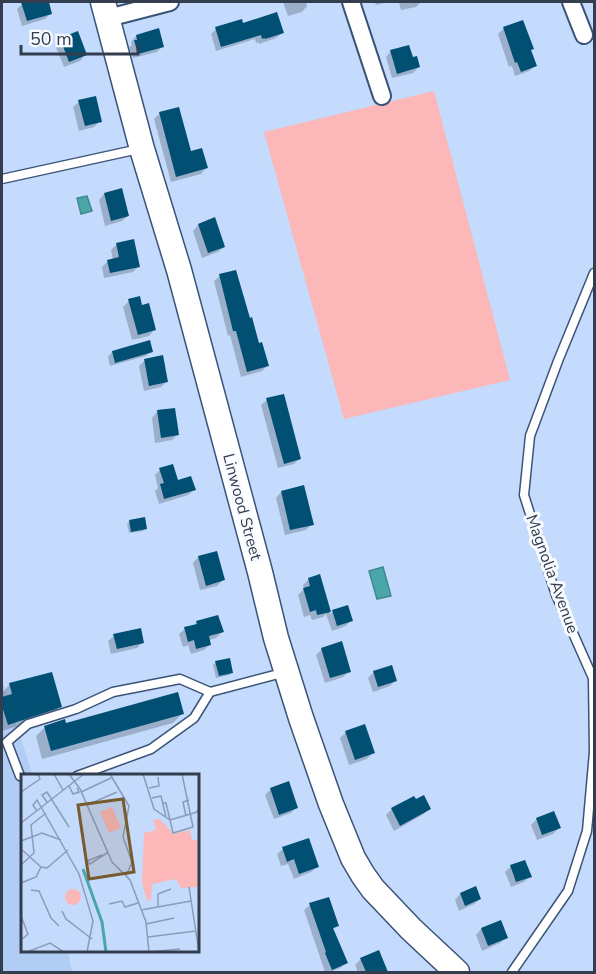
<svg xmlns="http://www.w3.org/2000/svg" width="596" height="974" viewBox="0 0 596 974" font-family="'Nunito Sans',sans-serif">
  <rect width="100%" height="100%" fill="#c4dbfd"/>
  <path fill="#b2cdf3" d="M2,680L33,776H22V952H68L72,972H2Z"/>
  <path fill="#fcb7b9" d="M434,91L510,380L344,419L264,132Z"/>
  <g fill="#49a7aa" stroke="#42878e" stroke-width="1.5">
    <path d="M87,196L92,211L81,214L77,198Z"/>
    <path d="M383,567L391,596L377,599L369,571Z"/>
  </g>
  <g fill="#0003">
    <path d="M22,2H47L51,13L45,19L22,26L17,9L22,4Z"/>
    <path d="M283,2H306L307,6L302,12L288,16Z"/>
    <path d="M375,2H388L376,5Z"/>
    <path d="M399,2H421L416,7L401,10Z"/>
    <path d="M242,25L282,33L276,38L259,44V42L256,43L255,39L216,51L211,34L216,29Z"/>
    <path d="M504,28L530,51L535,66L529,71L515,76L512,66L509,67L498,34Z"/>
    <path d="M136,36L163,46L157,52L133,58L129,47L132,45L131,42Z"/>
    <path d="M61,39L85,55L80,61L64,67L55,45Z"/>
    <path d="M391,51L412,59L419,67L413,73L392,78L386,57Z"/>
    <path d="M79,102L100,121L94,127L79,131L73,107Z"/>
    <path d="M160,113L190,153L206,168L201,174L171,182L154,119Z"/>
    <path d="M121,190L128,216L122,221L105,226L99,200L104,194Z"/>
    <path d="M198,225L224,247L218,252L202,258L193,231Z"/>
    <path d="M117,244L139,266L133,272L104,278L102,267L107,262L113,260L111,250Z"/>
    <path d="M220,276L258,345L267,366L262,371L241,377L230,335L228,336L214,281Z"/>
    <path d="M129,301L141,307L154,330L149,336L132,340L123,307Z"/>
    <path d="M151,351L146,356L110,366L108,357L112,352Z"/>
    <path d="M144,361L167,381L161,387L144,391L139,366Z"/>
    <path d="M267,400L300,458L294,464L278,468L261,405Z"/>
    <path d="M174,409L178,434L172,440L155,443L152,418L157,412Z"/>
    <path d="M160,470L177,481L194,490L188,495L159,504L155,491L158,488L155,475Z"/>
    <path d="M281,492L312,524L306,530L285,535L276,498Z"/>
    <path d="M129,522L146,528L143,531L129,533L127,524Z"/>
    <path d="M216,553L223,580L217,586L200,590L193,563L198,557Z"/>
    <path d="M319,576L330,614L333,612L351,620L346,626L332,631L326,614L323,617L312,620L310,615L304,617L298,595L304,589L303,585L309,579Z"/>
    <path d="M197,622L222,632L216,638L209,640L210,644L204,650L191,654L188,645L183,647L179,634L185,629L192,627Z"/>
    <path d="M114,636L143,642L137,648L111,654L108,641Z"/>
    <path d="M322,649L349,671L343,677L325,683L316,655Z"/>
    <path d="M216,662L231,672L229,675L216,678L213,665Z"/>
    <path d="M374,672L396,680L390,686L373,692L368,678Z"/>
    <path d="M10,684L60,706L52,715L2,731V699L3,698L2,693Z"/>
    <path d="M182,714L173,723L42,759L36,736L45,727Z"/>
    <path d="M346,732L373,753L367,759L349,765L340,738Z"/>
    <path d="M271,789L297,807L291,813L274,819L265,795Z"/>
    <path d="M392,809H429L424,814L394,831L386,815Z"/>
    <path d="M537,819L559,828L553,834L537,840L531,825Z"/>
    <path d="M283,849L317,867L311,872L294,879L288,864L281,866L277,854Z"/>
    <path d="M511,866L530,876L524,882L511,887L505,872Z"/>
    <path d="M460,894L480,899L474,904L459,911L455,900Z"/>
    <path d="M310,905L337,926L332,930L346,963L340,968L330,972H325L304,910Z"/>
    <path d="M500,922L506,938L500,943L482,951L476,935L481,929Z"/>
    <path d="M379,952L386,972H358L355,965L361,959Z"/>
  </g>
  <g fill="#014f72">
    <path d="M21,2H49L52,14L27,21Z"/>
    <path d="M277,12L284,33L265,39V38L262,39L261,35L221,47L215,27L242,19L243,23Z"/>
    <path d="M523,20L534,49L531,50L537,66L521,72L517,62L515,63L503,27Z"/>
    <path d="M159,28L164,47L138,54L134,40H137L136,35Z"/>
    <path d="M78,31L87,55L69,62L60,38Z"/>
    <path d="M409,45L413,57L417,56L420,67L397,74L390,50Z"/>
    <path d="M96,96L102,122L85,126L78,100Z"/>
    <path d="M179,107L191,151L202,148L208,168L176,177L159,112Z"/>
    <path d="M122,188L129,216L111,221L104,193Z"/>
    <path d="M215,217L225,247L208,253L198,224Z"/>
    <path d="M134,239L140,267L110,273L107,260L119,257L116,243Z"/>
    <path d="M236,270L250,318L252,317L259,343L262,342L269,366L247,372L236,331H233L219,274Z"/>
    <path d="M140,296L142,305L149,303L156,330L138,335L128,299Z"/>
    <path d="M150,340L153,352L115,363L112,351Z"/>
    <path d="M163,355L168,382L149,386L144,359Z"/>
    <path d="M284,394L301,459L284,464L266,398Z"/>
    <path d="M175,408L179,435L161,438L157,410Z"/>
    <path d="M173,464L178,480L191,476L196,490L164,499L160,484L164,483L159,468Z"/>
    <path d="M304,485L314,525L290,530L281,491Z"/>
    <path d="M145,517L147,529L131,532L129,520Z"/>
    <path d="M217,551L225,580L206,586L198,556Z"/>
    <path d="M320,574L331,612L317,615L316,610L310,612L303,588L310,586L308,578Z"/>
    <path d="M348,605L353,621L337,626L332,610Z"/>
    <path d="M218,615L224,632L209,636L211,645L196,649L194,640L188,642L184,627L197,624L196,621Z"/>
    <path d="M141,628L144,643L117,649L113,634Z"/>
    <path d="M342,641L351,672L330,678L321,648Z"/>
    <path d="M230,658L233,673L219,676L215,661Z"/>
    <path d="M392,665L397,681L378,687L373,671Z"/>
    <path d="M52,672L62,707L8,725L2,706V697L12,694L9,683Z"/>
    <path d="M178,692L184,714L51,751L44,726L65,719L66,723Z"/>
    <path d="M365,724L375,753L355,760L345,731Z"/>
    <path d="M289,781L298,808L279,815L270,788Z"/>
    <path d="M424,795L431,809L400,826L391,808L414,796L416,799Z"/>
    <path d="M554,811L561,828L542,835L536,818Z"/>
    <path d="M309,838L319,867L299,874L294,859L287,862L282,847Z"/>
    <path d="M525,860L532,877L516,882L510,865Z"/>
    <path d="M476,886L481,899L465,906L460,893Z"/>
    <path d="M329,897L339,926L333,928L348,963L332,970L325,953L326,952L309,903Z"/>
    <path d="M501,920L508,938L488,946L481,928Z"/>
    <path d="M379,950L388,972H366L360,958Z"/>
  </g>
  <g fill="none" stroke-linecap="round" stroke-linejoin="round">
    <g stroke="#3a5377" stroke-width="11">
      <g id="lane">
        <path d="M2,179L139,149"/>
        <path d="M77,776L151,749L194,718L210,692"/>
        <path d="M22,777L20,776L7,742L28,724L76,709L113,692L180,679L210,692L286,672"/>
        <path d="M512,972L568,891L587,831L594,752L593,678L556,595L524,495L530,436L558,361L594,273"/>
      </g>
    </g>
    <g stroke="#3a5377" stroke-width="20">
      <g id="street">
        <path d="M351,2L382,96"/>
        <path d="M571,2L584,35"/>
        <path d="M108,18L170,2"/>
      </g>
    </g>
    <g stroke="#3a5377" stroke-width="27">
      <path id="secondary" d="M103,2L142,149L179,270L260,572L276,638L301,718L331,804L353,858L363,875L373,889L411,929L457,972"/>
    </g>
    <use href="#lane" stroke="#fff" stroke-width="8"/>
    <use href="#street" stroke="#fff" stroke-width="16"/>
    <use href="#secondary" stroke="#fff" stroke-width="24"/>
  </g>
  <g text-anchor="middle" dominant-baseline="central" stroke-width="6" stroke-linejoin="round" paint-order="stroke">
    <g font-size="16" fill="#323d4e" stroke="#f8fbff">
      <text transform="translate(242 507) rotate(75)">Linwood Street</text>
      <text transform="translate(552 574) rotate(70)">Magnolia Avenue</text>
    </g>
  </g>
  <g transform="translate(21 774)">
    <rect width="178" height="178" fill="#c4dbfd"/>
    <path d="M91,33L100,54L88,59L79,38ZM139,45L152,60L169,56L171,66H178V128L176,113L160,114L155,105L131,110L130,126L126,127L121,109L123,59L135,56L132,46ZM44 123a8 8 0 1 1 16 0a8 8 0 1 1-16 0Z" fill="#fcb7b9"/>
    <path fill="none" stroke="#49a7aa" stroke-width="3" d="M62,95L81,148L85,178"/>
    <path fill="none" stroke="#8a9cb7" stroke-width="1.5" d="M33,0L42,16M48,0L59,15L91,88L109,106L125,148L128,178M89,0L108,32L102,63L111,88L105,102M122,0L133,35L149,46L176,38L179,32M48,12L52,20L58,18L56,14M128,14L138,12L137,3M0,18L19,5L17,0M60,18L90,4M131,24L140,22L145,43M26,28L21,21L26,18L48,53M142,29H145L152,59L172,53L161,0M66,31L96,18M16,37L12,31L16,26L58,100L72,147L66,178M165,42L162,28L168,26M0,49L63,0M0,67L21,59L40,66M0,75L20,93M81,81L66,87L69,90L86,79M0,91L13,79L10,51L25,39M20,93L26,94L47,76M0,109L15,103L20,93M168,113L178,178M10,116L18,117L30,144L38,152M88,130L101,127L104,133L117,129M137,132V120L150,115M120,136L170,127M41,137L45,145L71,165M0,142L7,160L0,166M125,150L153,144M127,163L175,157M6,178L29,169L43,178M128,178L159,175"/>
    <path fill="#775a2d" fill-opacity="0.15" stroke="#775a2d" stroke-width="3" d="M102,25L113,98L68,105L57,31Z"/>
    <rect width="178" height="178" fill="none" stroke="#323d4e" stroke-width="3"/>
  </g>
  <rect width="596" height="974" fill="none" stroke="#323d4e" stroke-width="6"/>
  <path d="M21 45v9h117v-9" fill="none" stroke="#323d4e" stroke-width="3"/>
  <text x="30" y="45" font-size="18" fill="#323d4e" stroke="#f8fbff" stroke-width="4.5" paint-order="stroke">50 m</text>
</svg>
